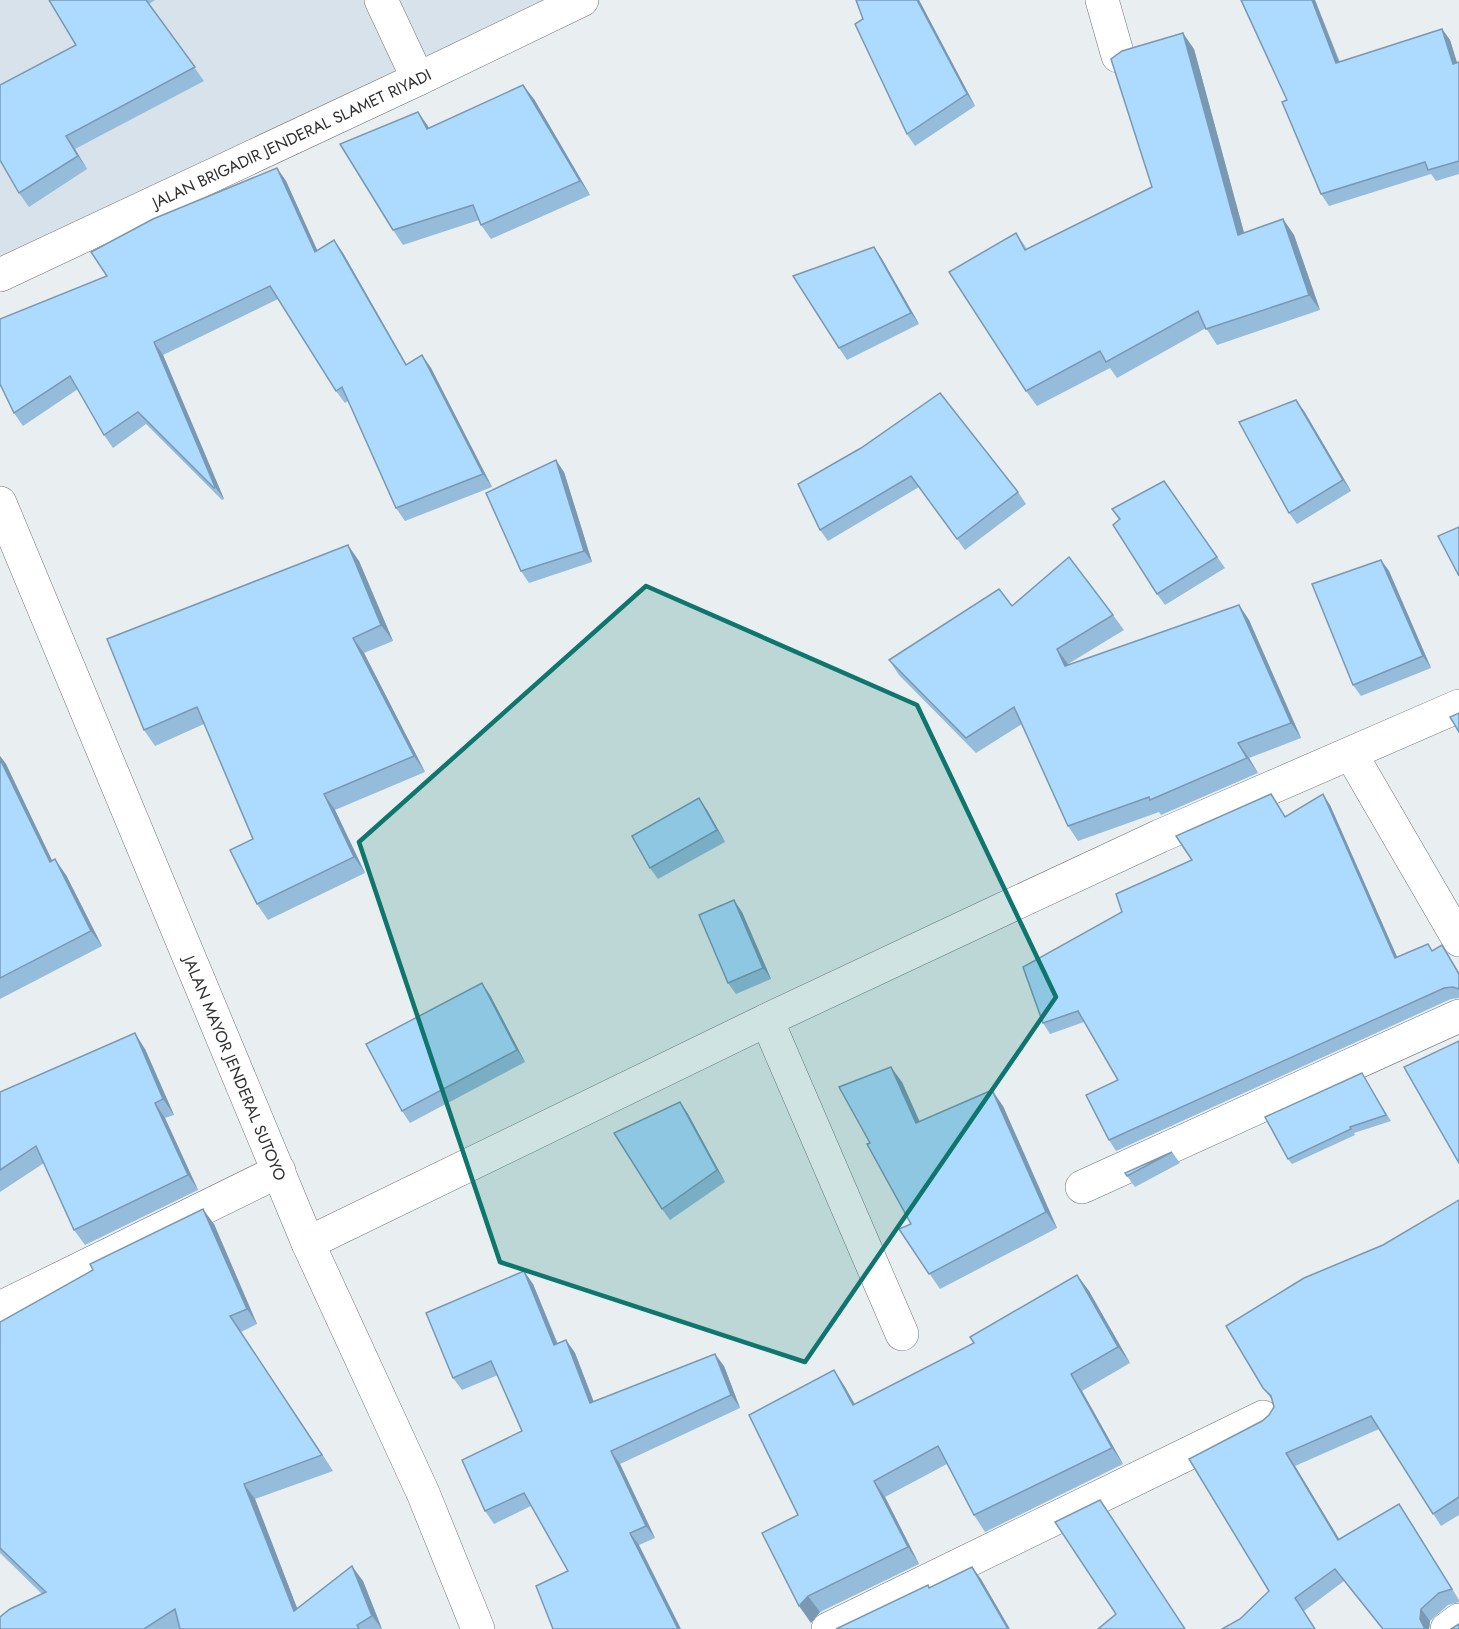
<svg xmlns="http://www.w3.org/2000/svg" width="1459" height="1629" viewBox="0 0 1459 1629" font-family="Jost,sans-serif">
  <rect width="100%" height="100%" fill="#e9eef1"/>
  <path fill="#d8e2ea" d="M0,0H567L0,269Z"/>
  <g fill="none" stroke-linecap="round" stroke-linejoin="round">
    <g stroke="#727579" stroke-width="34">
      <g id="minor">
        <path d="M381,0L418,79"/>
        <path d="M1102,0L1118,56"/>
        <path d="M1351,754L1459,940"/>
        <path d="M767,1020L902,1334"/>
        <path d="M1082,1187L1459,1016"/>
        <path d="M308,1243L767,1020L999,911L1160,836L1459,706"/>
        <path d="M0,1308L279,1171"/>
        <path d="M828,1629L1263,1417"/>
        <path d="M1447,1629L1459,1620"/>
      </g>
    </g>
    <g stroke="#727579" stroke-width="34">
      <g id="tertiary">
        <path id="s1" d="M0,275L418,79L582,0"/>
      </g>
    </g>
    <g stroke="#727579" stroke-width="34">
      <g id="secondary">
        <path id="s2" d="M0,503L308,1243L423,1493L478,1629"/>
      </g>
    </g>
    <use href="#minor" stroke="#fff" stroke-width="33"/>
    <use href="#tertiary" stroke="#fff" stroke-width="33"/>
    <use href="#secondary" stroke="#fff" stroke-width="33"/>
  </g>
  <g fill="#95bcdb">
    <path d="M49,0H155L149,4L204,81L75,149L87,169L29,207L19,193L76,45Z"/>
    <path d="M856,0H919L975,106L915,146L907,134Z"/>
    <path d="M1315,0L1340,62L1442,29L1450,40L1457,63L1459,62V174L1436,181L1431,174L1329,206L1321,194L1287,100Z"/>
    <path d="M1194,49L1244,233L1283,219L1294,235L1320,310L1217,345L1206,328L1117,378L1110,368L1037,406L1026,391L1016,233L1027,249L1152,187Z"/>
    <path d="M534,99L590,195L491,239L481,225L479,220L403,245L393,230L429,128Z"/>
    <path d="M277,168L286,181L317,251L334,240L343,253L407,365L422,355L431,368L492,487L405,521L396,508L348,401L345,403L336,391L278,299L163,355L224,499L222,500L146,424L113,448L104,435L78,389L23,426L14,413L107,276Z"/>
    <path d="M874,247L882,259L919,324L847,360L839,348Z"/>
    <path d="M1304,411L1351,491L1297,524L1289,513Z"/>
    <path d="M861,448L1018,492L1026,504L965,550L919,487L828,541L820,530Z"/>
    <path d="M564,472L592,562L529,583L521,571Z"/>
    <path d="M1164,481L1225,568L1165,605L1157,594L1119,520L1112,509Z"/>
    <path d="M1381,560L1389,571L1431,668L1361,696L1353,685Z"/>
    <path d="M359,561L393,641L364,653L425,772L335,810L365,873L268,920L257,904L253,839L204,724L155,746L144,730Z"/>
    <path d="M1239,605L1249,620L1301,738L1249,758L1258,773L1161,815L1159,812L1078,841L1068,826L1022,724L976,753L899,675L889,660L1012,606L1113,615L1124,630L1068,664V665Z"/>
    <path d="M0,756L6,764L52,861L66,875L102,946L0,999Z"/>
    <path d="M1271,794L1285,816L1330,805L1397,957L1433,950L1442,945L1459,972V998L1451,999L1116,1151L1109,1140L1118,1080L1084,1022L1050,1034L1043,1023L1122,912L1192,860Z"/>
    <path d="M707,810L725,842L658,879L650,868Z"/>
    <path d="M742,912L771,979L736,994L728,983Z"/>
    <path d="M490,995L525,1062L410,1123L402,1111Z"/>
    <path d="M145,1049L174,1115L165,1118L198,1190L85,1245L74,1230L44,1163L0,1192V1092Z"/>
    <path d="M1362,1073L1391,1121L1354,1133L1355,1135L1292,1164L1288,1159Z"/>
    <path d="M902,1082L920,1122L1003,1106L1057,1228L940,1289L899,1229L911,1224L870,1143Z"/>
    <path d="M680,1102L688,1114L725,1182L670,1220L662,1209Z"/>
    <path d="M1172,1152L1180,1163L1135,1187L1127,1176Z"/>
    <path d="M1459,1200V1515L1441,1526L1379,1429L1295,1466L1339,1539L1399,1504L1459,1600V1602L1448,1605L1430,1621L1429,1629H1382L1344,1581L1304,1611L1240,1619L1269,1591L1262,1421L1269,1415L1274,1407L1273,1401L1263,1388L1383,1245Z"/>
    <path d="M214,1224L257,1324L241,1332L333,1471L255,1499L297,1608L363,1581L382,1629H180V1628L179,1629H0L42,1594L0,1553V1322Z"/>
    <path d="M1077,1275L1089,1291L1130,1363L1082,1391L1123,1464L985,1532L974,1515L947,1464L885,1497L919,1564L820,1612L811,1623L798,1515L834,1370L845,1387L855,1404L974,1343Z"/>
    <path d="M533,1284L558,1344L566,1340L575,1353L594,1402L724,1366L740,1408L620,1464L655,1538L639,1545L568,1571L531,1506L494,1524L485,1511L522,1431L498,1375L462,1390L453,1378Z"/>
  </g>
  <g fill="#7999b2">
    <path d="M917,0H919L975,106L967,94Z"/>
    <path d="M1312,0H1315L1344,75L1336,63Z"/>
    <path d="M1442,29L1450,40L1459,69L1453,64Z"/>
    <path d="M1183,33L1194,49L1249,251L1238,235Z"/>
    <path d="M523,85L534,99L590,195L580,181Z"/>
    <path d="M418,112L428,126L437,144L427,129Z"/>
    <path d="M66,136L75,149L87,169L78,156Z"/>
    <path d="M277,168L286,181L324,265L315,252Z"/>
    <path d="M1283,219L1294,235L1320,310L1309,295Z"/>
    <path d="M334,240L343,253L414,378L406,365Z"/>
    <path d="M874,247L882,259L919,324L911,313Z"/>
    <path d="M154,342L163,355L224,499L215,487Z"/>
    <path d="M422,355L431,368L492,487L483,474Z"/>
    <path d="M1296,400L1304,411L1351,491L1343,480Z"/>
    <path d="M556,460L564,472L592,562L584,551Z"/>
    <path d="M348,545L359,561L393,641L381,625Z"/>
    <path d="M1381,560L1389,571L1431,668L1423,656Z"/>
    <path d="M1239,605L1249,620L1301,738L1291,723Z"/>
    <path d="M353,638L364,653L425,772L414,756Z"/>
    <path d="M1057,649L1068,664L1076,681L1065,666Z"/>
    <path d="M1238,743L1249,758L1258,773L1247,758Z"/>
    <path d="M0,756L6,764L60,877L50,862L0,759Z"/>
    <path d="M324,794L335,810L365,873L354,857Z"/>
    <path d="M1323,794L1330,805L1402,968L1395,958Z"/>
    <path d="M699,798L707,810L725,842L717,830Z"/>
    <path d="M55,859L66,875L102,946L91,931Z"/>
    <path d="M734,900L742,912L771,979L763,968Z"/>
    <path d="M482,983L490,995L525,1062L517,1050Z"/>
    <path d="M135,1033L145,1049L174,1115L163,1099Z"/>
    <path d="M891,1067L902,1082L927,1139L916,1123Z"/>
    <path d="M992,1090L1003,1106L1057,1228L1046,1212Z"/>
    <path d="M680,1102L688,1114L725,1182L717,1170Z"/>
    <path d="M155,1103L165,1118L198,1190L188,1175Z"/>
    <path d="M203,1209L214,1224L257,1324L247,1309Z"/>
    <path d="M524,1271L533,1284L563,1358L554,1345Z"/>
    <path d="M1077,1275L1089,1291L1130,1363L1118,1347Z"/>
    <path d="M230,1316L241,1332L333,1471L322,1455Z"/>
    <path d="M566,1340L575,1353L599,1416L590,1403Z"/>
    <path d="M715,1354L724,1366L740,1408L731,1395Z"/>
    <path d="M834,1370L845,1387L864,1422L853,1405Z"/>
    <path d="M1071,1374L1082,1391L1123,1464L1112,1448Z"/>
    <path d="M611,1451L620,1464L655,1538L646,1526Z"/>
    <path d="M1286,1453L1295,1466L1347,1552L1338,1540Z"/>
    <path d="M874,1481L885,1497L919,1564L908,1547Z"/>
    <path d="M244,1484L255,1499L304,1626L294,1611Z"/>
    <path d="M1399,1504L1407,1516L1459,1600L1452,1589Z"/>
    <path d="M630,1533L639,1545L681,1629H678Z"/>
    <path d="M352,1566L363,1581L382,1629L372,1616Z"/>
    <path d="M972,1567L981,1579L1010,1629H1008Z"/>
    <path d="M808,1596L820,1612L811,1623L799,1606Z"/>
    <path d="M1421,1609L1430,1621L1429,1629H1424L1420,1619Z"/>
  </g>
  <g fill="#addbff" stroke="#7999b2" stroke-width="1.5">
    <path d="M49,0H146L195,67L66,136L78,156L19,193L0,160V85L76,45Z"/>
    <path d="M856,0H917L967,94L907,134L855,24L863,19Z"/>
    <path d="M1241,0H1312L1336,63L1442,29L1453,64L1459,62V161L1428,170L1425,162L1321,194L1282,102L1287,100Z"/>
    <path d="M1183,33L1238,235L1283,219L1309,295L1206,329L1198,311L1106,362L1100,351L1026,391L949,272L1016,233L1025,250L1152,187L1111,59L1122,51Z"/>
    <path d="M523,85L580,181L481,225L473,205L393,230L340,144L418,112L427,129Z"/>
    <path d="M277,168L315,252L334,240L406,365L422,355L483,474L396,508L342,387L336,391L270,286L154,342L215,487L214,488L138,412L104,435L70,376L14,413L0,384V319L107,276L91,252L153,219Z"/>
    <path d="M874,247L911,313L839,348L793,276Z"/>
    <path d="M940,393L1018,492L957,539L911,476L820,530L798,484L861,448Z"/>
    <path d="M1296,400L1343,480L1289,513L1239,422Z"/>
    <path d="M556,460L584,551L521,571L486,493Z"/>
    <path d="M1164,481L1217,557L1157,594L1113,525L1120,519L1112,509Z"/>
    <path d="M1459,527V576L1438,536Z"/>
    <path d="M348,545L381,625L353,638L414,756L324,794L354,857L257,904L230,850L253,839L197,707L144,730L107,639Z"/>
    <path d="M1069,557L1113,615L1057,649L1065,666L1239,605L1291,723L1238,743L1247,758L1150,800L1149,797L1068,826L1014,707L966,738L889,660L999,589L1012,606Z"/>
    <path d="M1381,560L1423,656L1353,685L1312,584Z"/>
    <path d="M1459,713V732L1450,717Z"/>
    <path d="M0,759L50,862L55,859L91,931L0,978Z"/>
    <path d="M1271,794L1285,817L1323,794L1395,958L1428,944L1432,951L1442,945L1459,974V989L1453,987L1444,988L1109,1140L1086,1095L1118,1080L1078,1011L1043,1023L1023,967L1122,912L1116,894L1192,860L1176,836Z"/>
    <path d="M699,798L717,830L650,868L632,836Z"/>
    <path d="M734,900L763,968L728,983L699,915Z"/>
    <path d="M482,983L517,1050L402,1111L366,1044Z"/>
    <path d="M135,1033L163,1099L155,1103L188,1175L74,1230L36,1146L0,1170V1092Z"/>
    <path d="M1459,1041V1163L1404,1067Z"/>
    <path d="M891,1067L916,1123L992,1090L1046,1212L929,1274L899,1229L911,1224L867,1144L870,1143L839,1087Z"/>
    <path d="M1362,1073L1386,1115L1350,1127L1351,1129L1288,1159L1265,1117Z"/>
    <path d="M680,1102L717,1170L662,1209L614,1133Z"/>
    <path d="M1172,1152L1127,1176L1125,1173Z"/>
    <path d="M1459,1200V1497L1433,1514L1371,1416L1286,1453L1338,1540L1399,1504L1452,1589L1439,1593L1421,1609L1420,1619L1425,1629H1383L1335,1569L1295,1598L1315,1629H1222L1240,1619L1269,1591L1189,1459L1262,1421L1269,1415L1274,1407L1271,1396L1263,1388L1226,1326L1304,1278L1383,1245Z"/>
    <path d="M203,1209L247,1309L230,1316L322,1455L244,1484L294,1611L352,1566L372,1616L357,1625L359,1629H180L175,1609L144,1629H0V1617L10,1609L46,1592L0,1548V1322L93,1270L90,1264Z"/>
    <path d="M524,1271L554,1345L566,1340L590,1403L715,1354L731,1395L611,1451L646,1526L630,1533L678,1629H553L536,1586L568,1571L524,1493L485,1511L462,1460L522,1431L491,1361L453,1378L426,1313Z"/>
    <path d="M1077,1275L1118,1347L1071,1374L1112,1448L974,1515L938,1446L874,1481L908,1547L808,1596L799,1606L762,1533L798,1515L749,1415L834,1370L853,1405L974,1343L970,1337Z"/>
    <path d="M1100,1500L1185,1629H1098L1116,1614L1055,1522Z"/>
    <path d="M972,1567L1008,1629H836L928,1585L929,1588Z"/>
    <path d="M1459,1624V1629H1451Z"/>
  </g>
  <path fill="#0f766e" fill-opacity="0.2" stroke="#0f766e" stroke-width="4.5" stroke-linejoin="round" d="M646,586L917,705L1056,997L805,1362L500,1262L359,842Z"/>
  <g text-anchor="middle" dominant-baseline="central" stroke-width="4.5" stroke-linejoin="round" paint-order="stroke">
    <g font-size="16" fill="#2d2f30" stroke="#e9eef1">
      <text stroke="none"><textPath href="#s1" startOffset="322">JALAN BRIGADIR JENDERAL SLAMET RIYADI</textPath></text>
      <text stroke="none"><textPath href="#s2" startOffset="612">JALAN MAYOR JENDERAL SUTOYO</textPath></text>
    </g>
  </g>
</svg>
